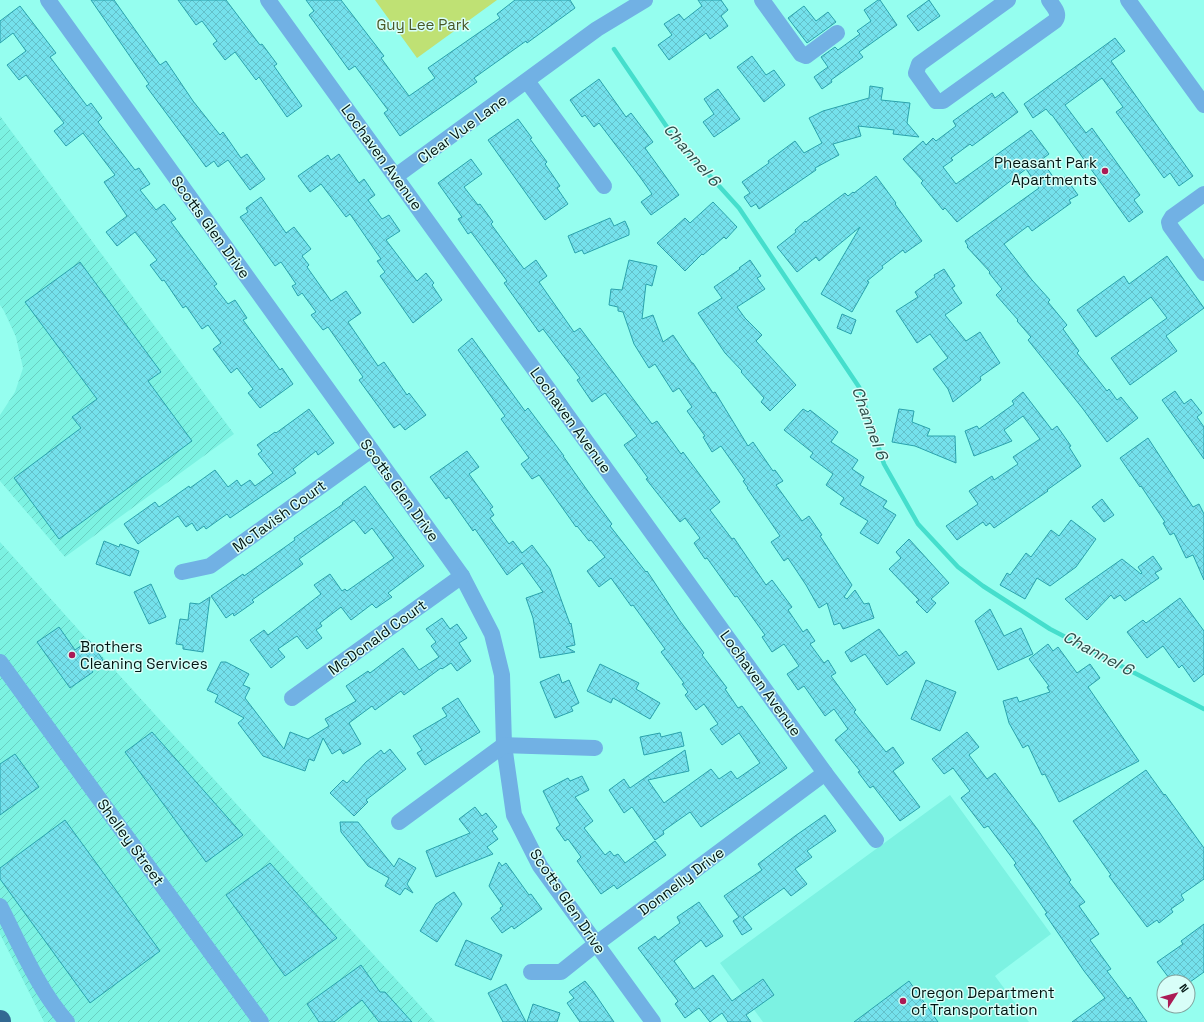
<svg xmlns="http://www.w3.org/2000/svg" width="1204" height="1022" viewBox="0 0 1204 1022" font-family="'Space Grotesk',sans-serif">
  <defs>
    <pattern id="industrial-furrows" width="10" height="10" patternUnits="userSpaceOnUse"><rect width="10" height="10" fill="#7cf2e2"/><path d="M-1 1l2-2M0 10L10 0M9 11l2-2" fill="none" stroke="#69cfc1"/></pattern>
    <pattern id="building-cross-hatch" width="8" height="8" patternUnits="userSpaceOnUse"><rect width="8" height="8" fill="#74e1ec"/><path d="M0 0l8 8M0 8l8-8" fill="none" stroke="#63c0c9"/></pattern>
  </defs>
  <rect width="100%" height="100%" fill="#95feef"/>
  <path fill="#7cf2e2" d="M950,795L1051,934L995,976L1029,1022H763L720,963Z"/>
  <g fill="url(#industrial-furrows)">
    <path d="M0,116L234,434L65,557L0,481V415L15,392L23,368L16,337L4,311L0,305Z"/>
    <path d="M0,542L110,665L435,1022H44L0,934Z"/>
  </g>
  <path fill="#bfe174" d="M375,0H497L417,58Z"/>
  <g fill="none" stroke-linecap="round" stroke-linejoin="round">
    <path stroke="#45decc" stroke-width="4.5" d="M614,49L671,133L739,208L859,387L884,464L918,524L958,567L983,586L1050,629L1204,709"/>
  </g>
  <g fill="url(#building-cross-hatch)" stroke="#2aa2ac">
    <path d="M91,0H114L160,65L166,61L193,101L220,135L223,132L241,158L247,154L265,179L250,190L228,160L218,167L214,161L206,167L195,152L146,86L149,84Z"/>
    <path d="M178,0H226L260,45L262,44L277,64L274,66L302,106L287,117L259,77L256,80L235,52L225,60L213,44L217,41L202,21L196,25Z"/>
    <path d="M306,0H341L384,56L381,58L409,96L435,78L428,68L500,18L497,14L515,0H570L575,8L527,43L526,41L474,78L477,82L400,136L384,113L388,110L355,66L349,70L309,15L314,11Z"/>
    <path d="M698,0H721L728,10L721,16L728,26L710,39L706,33L669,60L658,45L672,35L664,24L679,14L684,20L702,6Z"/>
    <path d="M878,0H880L897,25L859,52L863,57L831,80L832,82L822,89L814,77L828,67L821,57L835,47L838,50L860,34L857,31L871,21L864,10Z"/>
    <path d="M929,0L940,16L918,31L907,16Z"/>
    <path d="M20,6L56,53L50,57L87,106L91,103L102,118L98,122L135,170L139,168L150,184L140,190L156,210L164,204L176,219L171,222L217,284L214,286L228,304L235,300L247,318L243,320L280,370L282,368L293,384L260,408L248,393L253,389L237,368L231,373L213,349L221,343L208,325L202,329L186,306L183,308L164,280L162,281L150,265L157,260L135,232L117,246L106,232L127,216L104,182L115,175L83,133L66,146L54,131L64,123L26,75L19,80L7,65L26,51L13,33L0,43V21Z"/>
    <path d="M804,6L816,21L828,12L836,22L807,43L788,18Z"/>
    <path d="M1115,38L1125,51L1111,61L1193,176L1179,186L1170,173L1164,178L1116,112L1123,107L1102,78L1065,105L1086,133L1092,128L1140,195L1134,200L1143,212L1129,222L1052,115H1051L1046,109L1033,118L1024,104Z"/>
    <path d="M752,56L766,75L774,70L785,85L764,102L737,67Z"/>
    <path d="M599,79L626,117L631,113L653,142L645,148L679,195L651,215L641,202L652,194L640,177L599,123L594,127L585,115L582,117L570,100Z"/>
    <path d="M870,86L883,88L881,100L910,103L907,123L919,137L893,134L894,130L858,126L861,136L833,144L839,155L815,168L816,170L759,209L756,204L751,207L744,197L750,193L742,182L769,163L768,161L795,141L804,153L822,143L809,118L823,111L869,98Z"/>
    <path d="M718,89L740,119L714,137L703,122L714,114L704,99Z"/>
    <path d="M1003,92L1018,112L972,146L970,144L951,158L953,160L943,167L956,184L1031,130L1049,154L1041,160L1057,182L1065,177L1078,195L1069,200L1071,203L1032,231L1028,226L1004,244L1032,280L1050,300L1048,302L1067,325L1063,329L1079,351L1077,353L1107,391L1109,389L1117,400L1121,397L1138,418L1107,442L1083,409L1028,340L1031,337L1017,321L1018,320L996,295L1002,289L989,273L990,272L967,247L968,246L965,241L1039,188L1026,169L957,222L945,208L943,210L921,183L923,181L903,159L923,141L926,145L933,138L936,141L956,126L953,121L992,93L995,98Z"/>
    <path d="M518,119L532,138L530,139L547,162L545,164L560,186L557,188L568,204L545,220L488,140Z"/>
    <path d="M339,154L359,183L364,179L375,195L368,200L382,219L389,215L400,231L386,240L417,281L426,273L434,283L432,285L442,300L413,323L380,276L385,272L377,261L381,259L350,214L346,217L321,184L310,192L298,176L328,155L331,160Z"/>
    <path d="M471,159L482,174L464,187L478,205L480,204L493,222L491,224L524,269L536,260L547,276L539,282L574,332L580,328L652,424L657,421L681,454L683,452L720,502L710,510L732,539L734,538L766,585L772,580L792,607L788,610L803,632L807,629L815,641L810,644L824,663L828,660L836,673L831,676L856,710L854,712L886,752L893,747L904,763L893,771L920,807L900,821L873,786L870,788L858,772L860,771L835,740L848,729L834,709L825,716L804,686L798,690L787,674L799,666L784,644L772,652L762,637L765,635L737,596L735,597L707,558L705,559L694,543L700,538L685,518L680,522L646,479L648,478L624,445L637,436L605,393L592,402L577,380L580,378L543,329L539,332L504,283L507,281L471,232L468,234L458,219L462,217L438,183Z"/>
    <path d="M876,176L896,203L895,204L922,241L905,253L903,250L882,266L883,268L867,281L869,282L852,312L821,294L860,227L819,261L816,257L797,272L777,247L796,232L795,230L805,221L806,222L845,193L848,196L853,192L854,193Z"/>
    <path d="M261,197L286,233L294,227L311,249L302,256L309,265L307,267L331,301L346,291L361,313L348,322L378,366L384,362L407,395L409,393L426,415L405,430L400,424L394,428L359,380L363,377L328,327L323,330L311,315L316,312L302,293L298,296L292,286L296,284L281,262L275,266L240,217L248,212L246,208Z"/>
    <path d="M713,202L737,227L726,239L724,237L703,255L702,254L685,271L657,243L685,218L690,223Z"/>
    <path d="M610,218L614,226L625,221L629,230V235L584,254L582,250L575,253L568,236Z"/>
    <path d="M1167,256L1204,308L1166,336L1177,351L1130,385L1111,358L1167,318L1151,297L1096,337L1077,310L1124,276L1129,284Z"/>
    <path d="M629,260L657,266L652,286L646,284L642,319L653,315L663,342L673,335L692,363H693L713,393L715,392L748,446L753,442L773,471L775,470L783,481L776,485L802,521L809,516L822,535L820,536L852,585L844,597L847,599L855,590L864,604L869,603L874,618L843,629L840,623L834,625L827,603L819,608L806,585L788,558L784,561L771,542L780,536L747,488H748L743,481L745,480L721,446L712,452L703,437L705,436L687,411L692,407L679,388L673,392L655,364L649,368L634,344L623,312L618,311V307L609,305L611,289L622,290Z"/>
    <path d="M750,260L761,276L757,278L765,289L737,307L745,318L762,335L756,341L796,385L770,411L761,402L764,398L741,372L742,371L725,353L698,313L722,298L714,287L740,269L739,268Z"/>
    <path d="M80,262L161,372L148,381L192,441L59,539L14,478L81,428L72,417L97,399L25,302Z"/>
    <path d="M944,269L955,286L952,288L962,303L945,315L966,341L980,332L1000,363L980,377L981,380L953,402L948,389L933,369L948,358L930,334L917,343L896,311L918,297L915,292L935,277L934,275Z"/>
    <path d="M842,314L856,320L851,334L837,328Z"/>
    <path d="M472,338L525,411L528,408L564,456H563L587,490L612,524L610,526L646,572L647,571L680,621L704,653L702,655L727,688L725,689L738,708L742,706L787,768L701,827L690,812L663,831L664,834L655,840L632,807L624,813L609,790L624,779L630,788L685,750L689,771L648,780L664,803L711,769L719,779L731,771L737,779L760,763L739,733L722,745L710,729L718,724L704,704L696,710L685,695L688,692L682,684L684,683L661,652L665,649L633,605L631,606L611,578L599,587L587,571L605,557L591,540L589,541L577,526L576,527L539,475L532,479L521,464L529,458L501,419L505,416L458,350Z"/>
    <path d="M1175,391L1184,404L1191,399L1202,413L1197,417L1204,427V459L1162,400Z"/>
    <path d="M1023,392L1052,430L1057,426L1071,446L1069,447L1081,466L1047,490L1048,491L994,528L990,523L986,526L983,522L957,540L946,526L978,504L969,491L992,476L994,480L1018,464L1013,457L1040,439L1023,416L1004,430L1012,441L974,456L965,431L977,426L979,429L1014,404L1012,401Z"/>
    <path d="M309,409L334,443L318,455L316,451L293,469L296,473L230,518L227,514L206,529L204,526L197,531L192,523L186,527L178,516L138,544L124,524L155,502L159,507L189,486L190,488L215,470L228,487L237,480L241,486L250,480L255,486L273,473L258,454L262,451L257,445L275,432L276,433Z"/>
    <path d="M803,409L808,412L810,410L838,432L831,442L858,460L852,469L864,477L860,485L887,501L883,507L896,515L878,544L860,533L868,521L840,504L844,498L826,485L833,474L810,457L813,453L784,430Z"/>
    <path d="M899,409L914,411L912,422L930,429L927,436H955L956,463L915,446L892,442Z"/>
    <path d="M1148,438L1193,507L1199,504L1204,514V580L1193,555L1186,558L1174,533L1170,535L1163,523L1165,522L1141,486L1140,487L1120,458Z"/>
    <path d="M467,451L479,467L469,474L493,507L490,509L494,515L490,518L509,544L513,541L522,553L532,545L550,569L570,624L571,623L575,645L566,647L575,652L540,658L533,618L526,598L543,592L522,563L507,575L475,529L473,531L449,497L446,499L430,477Z"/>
    <path d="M365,486L424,566L388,593L392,597L376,608L372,604L351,620L341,607L320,623L322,626L316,630L322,638L307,649L297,636L278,649L285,657L271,668L250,640L264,630L268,635L321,594L314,585L330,574L342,591L345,589L347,591L394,558L372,528L365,534L354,520L299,559L303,564L252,600L254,602L234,616L233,613L226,618L211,596L243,574L244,576L295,540L294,538L343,504L342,503Z"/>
    <path d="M1102,499L1114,515L1104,522L1092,507Z"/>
    <path d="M1071,520L1096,539L1076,567L1050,586L1037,578L1025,599L1000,585L1007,573L1010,575L1026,553L1031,557L1051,530L1059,536Z"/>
    <path d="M909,539L949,583L931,599L936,603L927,613L916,602L919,600L889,569L901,558L896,552Z"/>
    <path d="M104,541L119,547L120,544L139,551L130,576L96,564Z"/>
    <path d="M1153,556L1162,569L1155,573L1159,578L1125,601L1120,595L1114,599L1111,595L1087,620L1065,599L1122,559L1141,574L1142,573L1138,567Z"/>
    <path d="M151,584L166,617L149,624L134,592Z"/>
    <path d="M210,597L203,652L183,649V645L176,644L180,619L188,620L190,603L199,604Z"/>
    <path d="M1180,598L1204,631V674L1194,682L1182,665L1179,668L1163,646L1147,658L1127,632L1143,620L1146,623Z"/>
    <path d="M990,609L1004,636L1021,628L1033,654L998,670L975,621Z"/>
    <path d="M442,618L450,629L457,624L467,638L459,643L471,661L457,671L451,663L442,669L441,668L404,695L401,691L375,710L372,706L349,723L361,744L343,754L340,749L332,754L323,738L314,761L309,759L305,771L263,756L238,723L244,718L215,702L218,695L207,690L221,662H226L249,674L243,685L250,688L245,698L284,749L290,732L308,739L329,726L325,719L356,701L346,686L368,671L370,673L403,648L419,670L439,657L431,646L436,642L426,629Z"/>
    <path d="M59,627L75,650L89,640L103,660L91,669L93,672L70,688L37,642Z"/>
    <path d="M879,629L899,656L906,651L915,663L887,685L865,654L851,662L845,652Z"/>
    <path d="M1048,644L1053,651L1058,647L1077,673L1090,664L1100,678L1088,687L1139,761L1059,802L1045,774L1042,775L1028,745L1023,748L1009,723L1003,701L1017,697L1019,702L1050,692L1047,687L1049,686L1029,659Z"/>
    <path d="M600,664L639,683L636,689L660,703L650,719L613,698L611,703L587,691Z"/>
    <path d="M559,674L562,683L569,680L579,703L571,707L573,711L555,718L540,682Z"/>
    <path d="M926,680L956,692L940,731L911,719Z"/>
    <path d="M458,698L480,732L425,765L417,753L422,750L413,736L447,716L442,708Z"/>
    <path d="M152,732L243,835L206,862L125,752Z"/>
    <path d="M681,732L684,746L644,755L640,737L660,733L661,737Z"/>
    <path d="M967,732L979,747L969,755L987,779L995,773L1038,830L1071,880L1069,882L1085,902L1079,906L1099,934L1090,940L1111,969L1107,971L1128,999L1130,997L1147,1022H1072L1105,998L1084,971L1045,914L1047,913L1014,865L1016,863L988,826L984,828L961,798L970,791L953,768L944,774L932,759Z"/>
    <path d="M390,749L406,769L366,800L368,802L354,816L330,793L343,780L347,783L366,762L381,750L384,754Z"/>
    <path d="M15,754L39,787L0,815V764Z"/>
    <path d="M1146,770L1164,795L1165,794L1204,848V879L1181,895L1184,900L1171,909L1173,912L1159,923L1157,920L1147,927L1117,887L1109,876L1111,875L1073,821Z"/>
    <path d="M582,776L589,790L575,797L593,821L584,828L605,855L610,851L614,856L618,854L625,863L655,841L666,855L617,889L614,885L601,894L577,861L581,857L568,839L565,841L556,828L560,825L543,791L568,778L570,781Z"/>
    <path d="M475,807L482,816L486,813L497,827L492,831L498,839L487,847L493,854L436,877L426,851L470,833L459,819Z"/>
    <path d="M825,815L836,831L807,851L812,857L795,869L807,884L791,896L784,888L743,917L752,929L742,935L733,921L739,917L724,896L762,870L758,864L795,836Z"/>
    <path d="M65,820L160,951L90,1003L0,879V868Z"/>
    <path d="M340,822H358L394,867L399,858L416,868L407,884L413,893L405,888L400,895L385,886L389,878L368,866L341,832Z"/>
    <path d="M499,862L502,866L506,863L529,895L531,894L542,909L514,929L512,926L502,933L491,918L501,910L500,908L503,906L489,886Z"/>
    <path d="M270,863L337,938L285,976L226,895Z"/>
    <path d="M454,892L462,904L437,942L420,931L436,904Z"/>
    <path d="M699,902L723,936L706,947L701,940L674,961L694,989L713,975L732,1001L763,979L774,995L746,1015L751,1022H728L722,1013L710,1022L699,1008L685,1018L675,1004L678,1001L638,948L655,936L658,940L680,923L677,917Z"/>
    <path d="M1204,924V972L1190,982H1172L1157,962L1183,944L1181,941Z"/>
    <path d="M466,940L502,955L491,980L455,965Z"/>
    <path d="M361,965L380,992H385L412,1022H379L362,1000L334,1022H319L307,1004Z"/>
    <path d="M585,981L593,991L614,1022H580L567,1003L574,998L569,992Z"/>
    <path d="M909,981L938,1022H854Z"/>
    <path d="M506,984L526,1022H503L488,993Z"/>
    <path d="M533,1004L560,1013L557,1022H527Z"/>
  </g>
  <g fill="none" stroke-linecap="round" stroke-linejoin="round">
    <g stroke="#71b1e4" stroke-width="16">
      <path d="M48,0L462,576L492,634L502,675L504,745L514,815L540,866L653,1022"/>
      <path d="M268,0L825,773L876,840"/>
      <path d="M762,0L801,54L806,56L837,33"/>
      <path d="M1008,0L919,64L916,73L936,101H943L1055,21C1061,13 1053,7 1049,0"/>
      <path d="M1128,0L1204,105"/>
      <path d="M527,81L604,186"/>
      <path d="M396,176L597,29L645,0"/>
      <path d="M1204,194L1172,217L1169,222L1170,226L1204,273"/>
      <path d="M182,572L210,566L371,450"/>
      <path d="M0,662L261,1022"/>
      <path d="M292,698L462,576"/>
      <path d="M399,822L504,745L595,748"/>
      <path d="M0,906C20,945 38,989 67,1022"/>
      <path d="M531,972H561L596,944L825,773"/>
    </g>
    <path stroke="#326992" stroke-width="22" d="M0,1021V1022"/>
  </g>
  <g fill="#ab1b55" stroke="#d8fef8" stroke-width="1.5">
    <circle cx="1105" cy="171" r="4"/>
    <circle cx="72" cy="655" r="4"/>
    <circle cx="903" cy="1001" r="4"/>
  </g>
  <g text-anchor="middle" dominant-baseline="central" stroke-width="3" stroke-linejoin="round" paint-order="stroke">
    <g font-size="15" fill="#485725" stroke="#d8fef8">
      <text x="423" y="24">Guy Lee Park</text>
    </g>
    <g font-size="15" fill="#011512" stroke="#d8fef8">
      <text transform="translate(462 129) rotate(-36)">Clear Vue Lane</text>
      <text transform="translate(382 157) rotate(54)">Lochaven Avenue</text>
      <text transform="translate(211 227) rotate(54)">Scotts Glen Drive</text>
      <text transform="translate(571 420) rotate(54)">Lochaven Avenue</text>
      <text transform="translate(400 490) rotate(54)">Scotts Glen Drive</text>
      <text transform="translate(279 516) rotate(-36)">McTavish Court</text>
      <text transform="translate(377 637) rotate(-36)">McDonald Court</text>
      <text transform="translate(761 683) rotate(54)">Lochaven Avenue</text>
      <text transform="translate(131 842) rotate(54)">Shelley Street</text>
      <text transform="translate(681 881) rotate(-37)">Donnelly Drive</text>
      <text transform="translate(568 901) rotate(56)">Scotts Glen Drive</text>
    </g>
    <g font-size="15" fill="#011512" stroke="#d8fef8" text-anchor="start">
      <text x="1097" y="162" text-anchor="end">Pheasant Park<tspan x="1097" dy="17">Apartments</tspan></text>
      <text x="80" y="646">Brothers<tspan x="80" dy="17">Cleaning Services</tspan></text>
      <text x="911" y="992">Oregon Department<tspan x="911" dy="17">of Transportation</tspan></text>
    </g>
    <g font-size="16" font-style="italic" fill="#2d4c48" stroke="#d8fef8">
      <text transform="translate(692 155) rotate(49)">Channel 6</text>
      <text transform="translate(870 423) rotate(70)">Channel 6</text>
      <text transform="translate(1098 653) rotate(28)">Channel 6</text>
    </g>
  </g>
  <g transform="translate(1176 994) rotate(54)"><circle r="19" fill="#d8fef8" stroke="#82a19c"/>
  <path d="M0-3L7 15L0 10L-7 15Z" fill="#ab1b55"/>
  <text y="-6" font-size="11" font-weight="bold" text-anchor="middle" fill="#011512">N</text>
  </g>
</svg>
